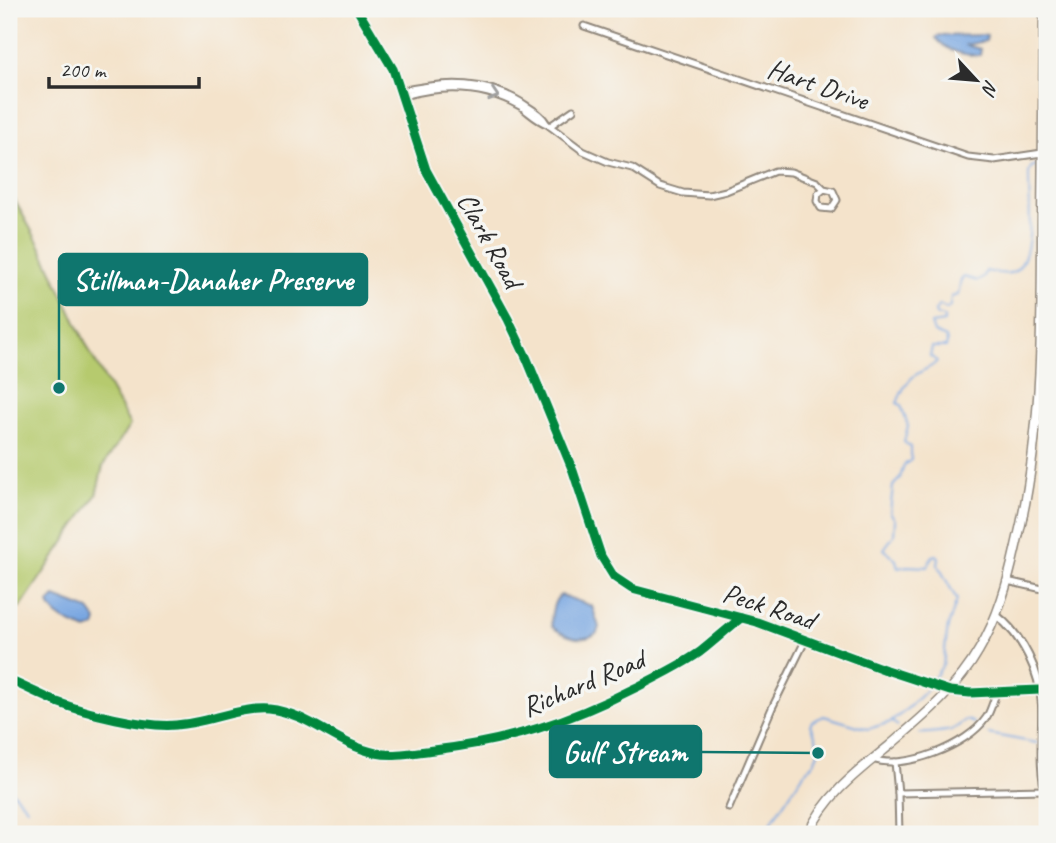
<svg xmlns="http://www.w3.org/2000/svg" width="1056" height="843" viewBox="0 0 1056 843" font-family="Caveat,sans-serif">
  <rect width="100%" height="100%" fill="#f6f6f2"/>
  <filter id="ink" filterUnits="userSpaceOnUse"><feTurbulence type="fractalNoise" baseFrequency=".0143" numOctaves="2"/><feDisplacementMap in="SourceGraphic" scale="14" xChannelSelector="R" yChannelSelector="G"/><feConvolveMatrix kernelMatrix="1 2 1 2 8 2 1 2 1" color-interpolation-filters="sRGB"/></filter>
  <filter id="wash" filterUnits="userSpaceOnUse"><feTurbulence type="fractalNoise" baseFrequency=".00686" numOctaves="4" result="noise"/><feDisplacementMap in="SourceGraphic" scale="28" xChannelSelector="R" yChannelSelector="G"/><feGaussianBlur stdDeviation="1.57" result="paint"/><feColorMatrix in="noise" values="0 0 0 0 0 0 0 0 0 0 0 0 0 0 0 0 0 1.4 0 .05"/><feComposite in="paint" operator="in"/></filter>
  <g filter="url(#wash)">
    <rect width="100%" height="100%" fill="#f4e3cb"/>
    <path fill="#b6ca6e" stroke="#707a4c" stroke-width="2" d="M9,190L39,244L90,352L130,425L103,466L96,495L20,608L9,601Z"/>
    <g fill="#78a6e1" stroke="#526886" stroke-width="2">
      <path d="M984,35L987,36L986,41L965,45L981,49L980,55C964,56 947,51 936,38L938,36Z"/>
      <path d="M561,595L592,606L599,627L597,633C583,643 566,637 552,627C550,618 553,599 561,595Z"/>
      <path d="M55,597L89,610L97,621L95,627L87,630C74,625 53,618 49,603Z"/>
    </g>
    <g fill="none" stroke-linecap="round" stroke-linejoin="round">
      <g stroke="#78a6e1" stroke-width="2">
        <path d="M892,722L898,726"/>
        <path d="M980,729L982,730"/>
        <path d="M919,733C923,734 948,731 951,730C956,728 962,723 967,720L974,723"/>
        <path d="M988,734L1037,743"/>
        <path d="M1045,744L1047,745"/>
        <path d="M9,788L27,808"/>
        <path d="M766,834V830L802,776L814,762L818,753L816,737L810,725L812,721L824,716L868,729L891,722L908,708L925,691L943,665L948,626L957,600L938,565L939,557L936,555L932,556L928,567L907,566L898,568L896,560L884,549L894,535L895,520L890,512L893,486L900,478L904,465L911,460V447L904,442L908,426L901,405L897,403C902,391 906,381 917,374C925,368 931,369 937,361L930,356L932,347H946L947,343L946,338L934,333L931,324L944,322V317L936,315L935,311L939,305L947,309L950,306L951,297L958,295L961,280L964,277L978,281L983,278L986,271C994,272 1005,276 1013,272C1037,259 1028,196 1029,172L1031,167L1037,165"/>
      </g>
    </g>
  </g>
  <g filter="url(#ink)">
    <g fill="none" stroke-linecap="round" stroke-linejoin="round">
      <g stroke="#90877b" stroke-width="9">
        <g id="minor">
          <path d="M357,9L393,69L426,170L508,319L527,359L573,471L601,556L614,577L632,589L757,622L886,670L950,691L970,693L1040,690"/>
          <path d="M584,26L968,157L994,160L1042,153"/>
          <path d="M401,91C445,81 488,79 527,106C535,111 543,116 547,124C537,121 529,112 520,106C483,85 443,85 403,96"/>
          <path d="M547,124L583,151L608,162L632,168L660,186L683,193L709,195L726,191L775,171L791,172L817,182L824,189L833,191L837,200L831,209L821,208L817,201L818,194L824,189"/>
          <path d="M550,126L573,110"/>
          <path d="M1037,423L1047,422"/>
          <path d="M1007,581L1047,590"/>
          <path d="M9,680C25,687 41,695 57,702C85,713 146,728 176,725C208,723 237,707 269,709C309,713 337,745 376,753C395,757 415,752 434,750C510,741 568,722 635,688C657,677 680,666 700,652C714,641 727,629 741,618"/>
          <path d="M873,759C904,771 968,745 986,718C991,711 993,700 997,692"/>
          <path d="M895,762L898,793L899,834"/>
          <path d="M898,793L1045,790"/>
          <path d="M729,808L772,708L805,641"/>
        </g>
      </g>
      <g stroke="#90877b" stroke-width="10">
        <path id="tertiary" d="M996,615C1023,636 1040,672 1042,705C1043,736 1038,767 1047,797"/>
      </g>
      <g stroke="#90877b" stroke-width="11">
        <path id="trunk" d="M808,834C825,796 857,772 889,746C923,717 957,689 979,650C998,618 1008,582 1016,546C1042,441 1042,333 1042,225C1042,153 1043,81 1044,9"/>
      </g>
      <use href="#minor" stroke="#fff" stroke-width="5"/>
      <use href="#tertiary" stroke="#fff" stroke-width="6"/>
      <use href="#trunk" stroke="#fff" stroke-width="8"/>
      <g stroke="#f6f6f2" stroke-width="13">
        <g id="cycleway">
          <path d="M357,9L393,69L426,170L508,319L527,359L573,471L601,556L614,577L632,589L757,622L886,670L950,691L970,693L1040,690"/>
          <path d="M9,680C25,687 41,695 57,702C85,713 146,728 176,725C208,723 237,707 269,709C309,713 337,745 376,753C395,757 415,752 434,750C510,741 568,722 635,688C657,677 680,666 700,652C714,641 727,629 741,618"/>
        </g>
      </g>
      <use href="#cycleway" stroke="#00873e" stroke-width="9"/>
    </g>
    <defs><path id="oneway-chevron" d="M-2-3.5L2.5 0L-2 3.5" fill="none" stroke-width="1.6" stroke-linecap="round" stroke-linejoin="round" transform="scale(1.75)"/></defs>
    <use stroke="#a0a0a0" href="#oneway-chevron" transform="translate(494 95) rotate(18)"/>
  </g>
  <g text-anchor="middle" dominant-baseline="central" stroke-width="7" stroke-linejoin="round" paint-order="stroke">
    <g font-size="28" fill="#2b2b2b" stroke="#f6f6f2">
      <text transform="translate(818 84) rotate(19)">Hart Drive</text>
      <text transform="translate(490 240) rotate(61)">Clark Road</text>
      <text transform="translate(769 606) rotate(18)">Peck Road</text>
      <text transform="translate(583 683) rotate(-23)">Richard Road</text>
    </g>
  </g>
  <path fill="none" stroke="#0f766e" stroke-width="2.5" d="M59 388L59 280M818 753L701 752"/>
  <g fill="#0f766e" stroke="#f6f6f2" stroke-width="2.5">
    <circle cx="59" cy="388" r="7"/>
    <circle cx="818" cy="753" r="7"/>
  </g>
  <g fill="#0f766e" stroke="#0f766e" stroke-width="2.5">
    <rect x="59" y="254" width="308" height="51" rx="7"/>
    <rect x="550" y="726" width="151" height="51" rx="7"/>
  </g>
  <g font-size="30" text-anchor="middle" font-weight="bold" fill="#fff">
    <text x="213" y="290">Stillman-Danaher Preserve</text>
    <text x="625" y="762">Gulf Stream</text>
  </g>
  <rect width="1056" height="843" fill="none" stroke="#f6f6f2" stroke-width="35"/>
  <g transform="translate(976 80) rotate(116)" stroke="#f6f6f2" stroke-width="5" paint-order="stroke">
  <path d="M0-5L12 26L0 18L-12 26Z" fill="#2b2b2b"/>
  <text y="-10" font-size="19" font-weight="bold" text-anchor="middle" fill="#2b2b2b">N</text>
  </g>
  <path d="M49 77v10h150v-10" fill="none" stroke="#2b2b2b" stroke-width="3.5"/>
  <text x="60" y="77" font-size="21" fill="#2b2b2b" stroke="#f6f6f2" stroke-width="5" paint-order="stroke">200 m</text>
</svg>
